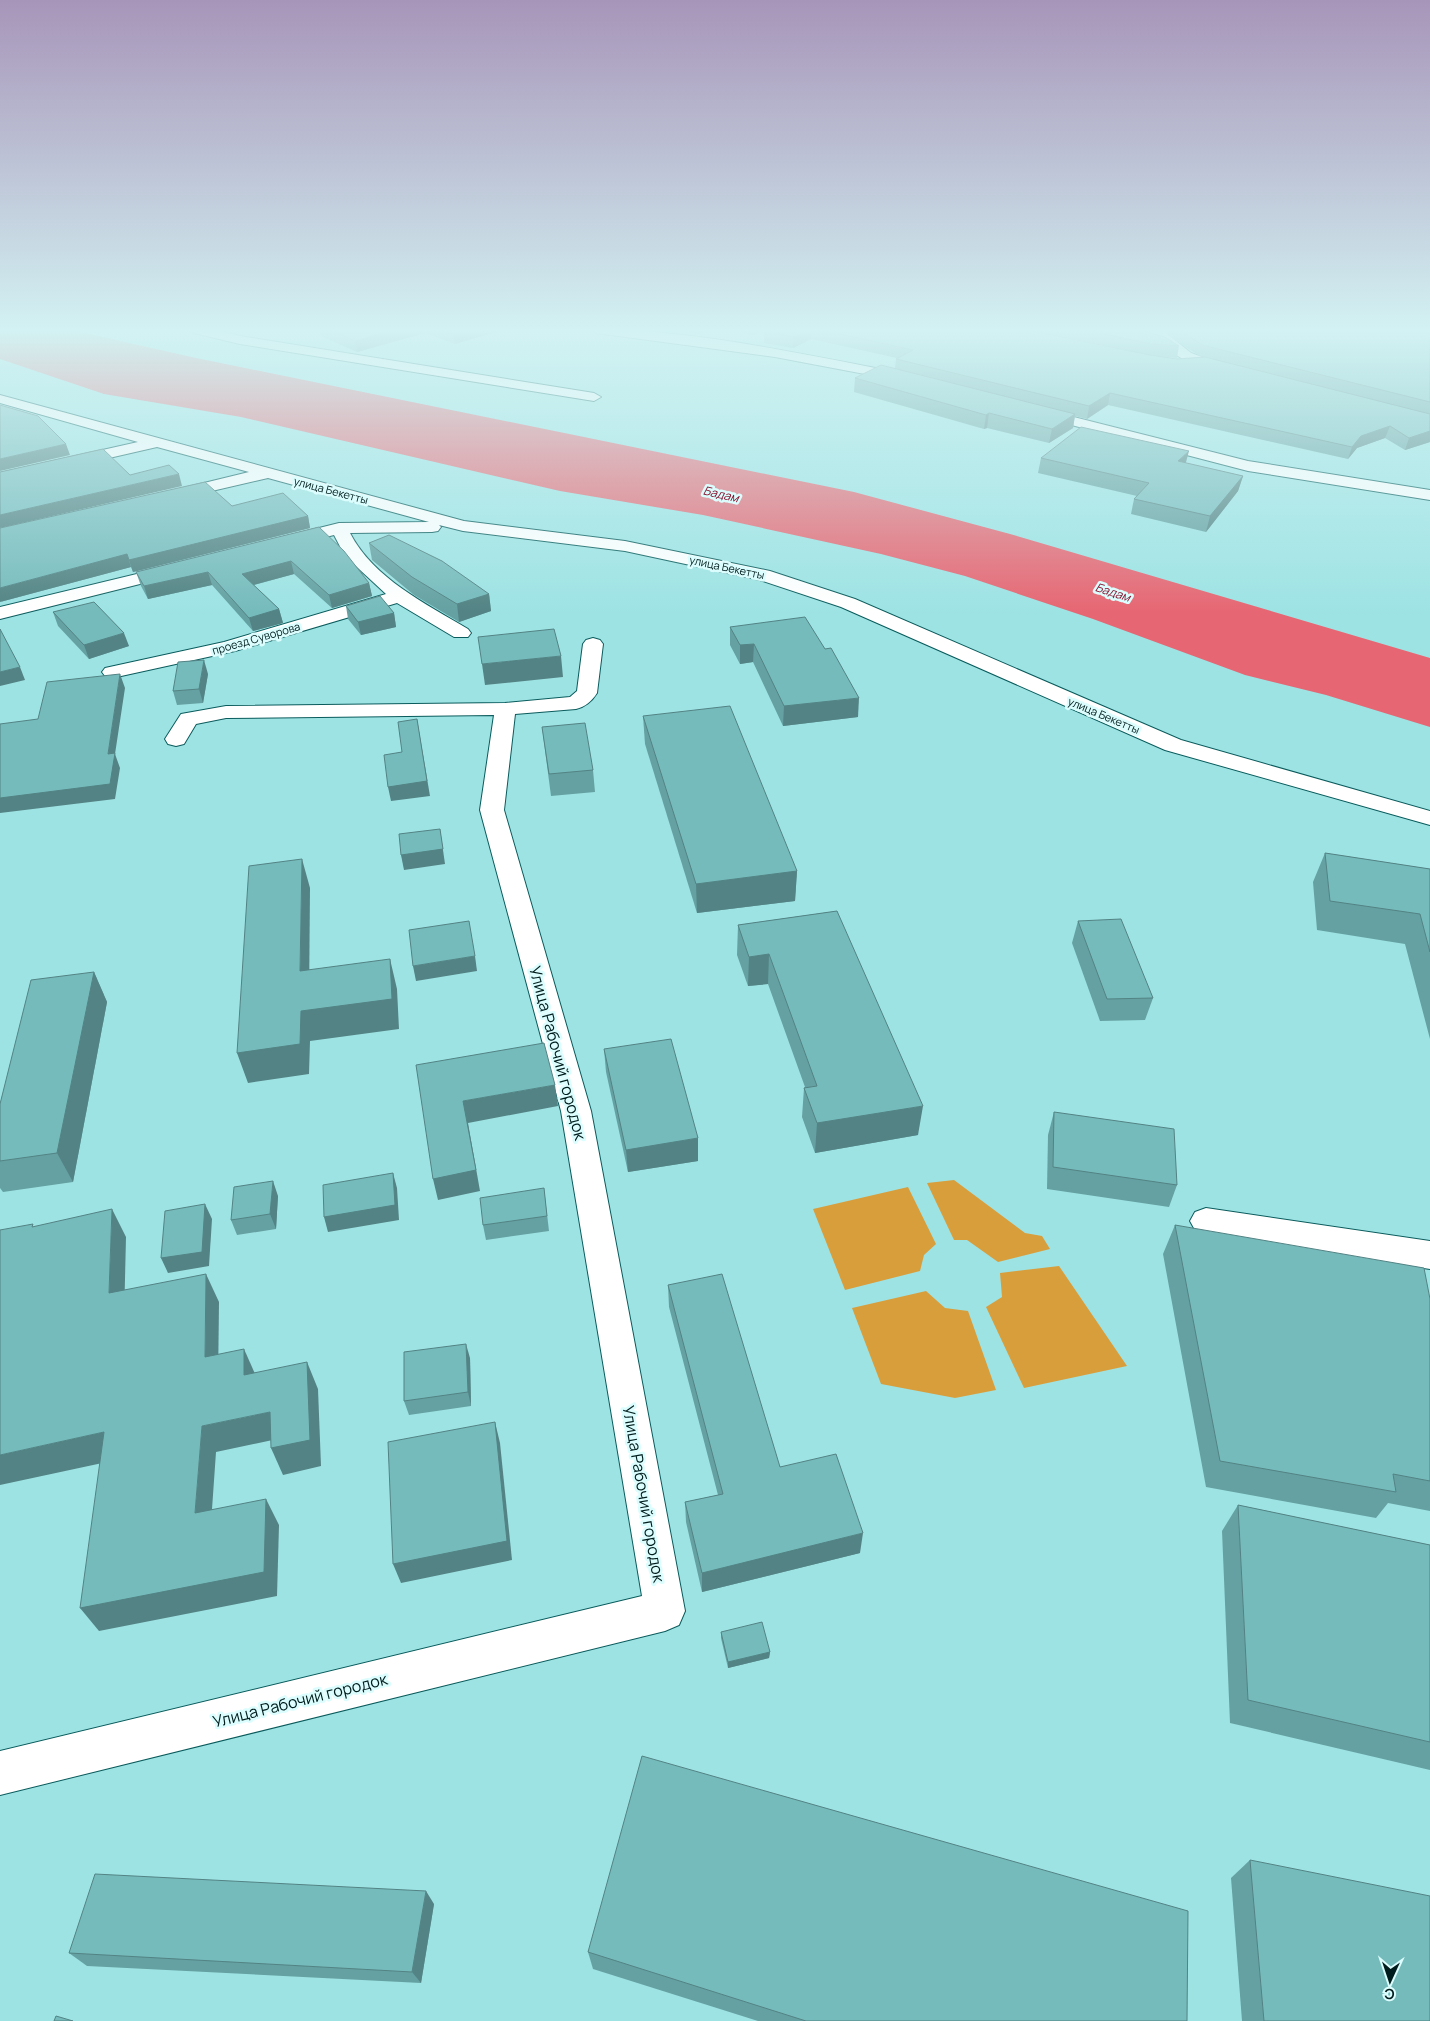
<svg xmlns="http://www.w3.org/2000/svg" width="1430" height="2021" viewBox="0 0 1430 2021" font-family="Manrope,sans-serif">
  <rect width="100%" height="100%" fill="#9ee3e4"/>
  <g fill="#d99e3c">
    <path d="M954,1180L1025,1233L1042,1236L1050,1249L998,1262L967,1240H954L927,1183Z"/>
    <path d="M908,1187L936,1244L924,1255L920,1271L845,1290L813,1209Z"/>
    <path d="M1059,1266L1127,1366L1024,1388L986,1307L1002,1297L1000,1273Z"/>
    <path d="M926,1291L945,1308L968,1311L996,1390L955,1398L881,1384L852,1308Z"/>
  </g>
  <path fill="#e66773" d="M0,329H67L196,358L854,492L1010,534L1430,658V727L1326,695L1245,675L1093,619L965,576L881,554L703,515L560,491L241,417L104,394L0,359Z"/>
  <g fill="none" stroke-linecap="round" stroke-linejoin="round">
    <g stroke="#0a5b5c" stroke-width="2">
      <g id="minor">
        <path d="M189,329H213L240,336L594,393L601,397L594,401L240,344L190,332Z"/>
        <path d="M590,329C693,329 805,355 907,374L914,378L907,382L775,357L596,333Z"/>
        <path d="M1148,329H1161L1191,353L1230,367L1232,370L1225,374C1195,367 1167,355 1148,329Z"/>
        <path d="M0,395L464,521L625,541L770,571L855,599L1181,740L1430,811V825L1165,750L841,607L760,580L625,551L463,531L439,525L441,527L438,531L432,532L350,533C373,578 426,604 468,629L471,633L468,637H454L397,603L235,651L112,678L105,676L102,672L105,668L224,642L386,594L345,556L334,535L289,546L283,545L280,541L283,537L339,523L429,522L268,478L173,500L167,498L165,495L167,492L249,472L157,447L0,483V473L138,442L0,403Z"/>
        <path d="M1038,408L1248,461L1430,490V500L1248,471L1033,415L1031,412Z"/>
        <path d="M174,565L180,566L183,570L180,574L0,619V607Z"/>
        <path d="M593,638L600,640L603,644L597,693C592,701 585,707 576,709L515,714L504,810L591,1111L685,1611L679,1625L665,1631L0,1795V1751L642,1596L561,1111L480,810L494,715L226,718L196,724L184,744L176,746L168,744L165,739L181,714L226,706L505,703L570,697L577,691L583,644L586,640Z"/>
        <path d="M1206,1208L1430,1241V1269L1206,1234L1195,1230L1190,1221L1195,1212Z"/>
      </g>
    </g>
    <use href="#minor" fill="#fff" fill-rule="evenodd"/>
  </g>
  <g fill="#65a1a2">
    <path d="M319,329H499V331L455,344L425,333L357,352L321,336Z"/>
    <path d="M673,329H707L699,334Z"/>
    <path d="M730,329H766L752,335Z"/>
    <path d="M770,329H1023L1131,351L1026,329H1136L1179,346L1177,358L1149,355L1177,359L1204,357L1200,356L1170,337L1163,329H1354L1373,334L1430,329V442L1405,450L1385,438L1357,448L1348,459L1108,405L1087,419L1075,416L1073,428L1049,443L987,428L984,429L854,392L855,378L895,368L896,359L897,358L811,339L793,348L764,343V332Z"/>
    <path d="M1139,329H1148V332Z"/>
    <path d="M1041,458L1186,463L1243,476L1238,491L1206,532L1131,514L1134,499L1137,496L1038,473Z"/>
    <path d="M232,506L308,516L310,528L133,572L131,567L0,602Z"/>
    <path d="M319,527L369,583L372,596L332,608L294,574L254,585L279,609L283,623L253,631L212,585L148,599L141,586L136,572Z"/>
    <path d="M369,543L489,594L491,611L459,622L414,595L372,560Z"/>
    <path d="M346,606L394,613L396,627L361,635L348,619Z"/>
    <path d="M53,612L129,646L89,659L58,626Z"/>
    <path d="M730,627L858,717L783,726L753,662L740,664L730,645Z"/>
    <path d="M208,674L203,703L177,705L173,691Z"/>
    <path d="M643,716L797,871L795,901L697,913L645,744Z"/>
    <path d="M542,727L593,770L595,792L551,796Z"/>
    <path d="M1325,853L1430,869V1039L1405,944L1317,930L1313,882Z"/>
    <path d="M837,911L918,1135L815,1153L802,1117L804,1088L805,1087L768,984L748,986L737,955L738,925Z"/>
    <path d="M1078,921L1153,998L1145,1020L1100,1021L1072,943Z"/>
    <path d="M94,972L107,1002L73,1182L3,1192L0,1188V1104Z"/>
    <path d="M604,1049L698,1161L628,1172L606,1072Z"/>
    <path d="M1054,1112L1177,1185L1169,1207L1047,1189L1048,1135Z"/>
    <path d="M544,1188L549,1231L486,1240L483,1225Z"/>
    <path d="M278,1196L276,1229L237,1235L231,1220Z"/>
    <path d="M1175,1225L1430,1299V1511L1388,1503L1376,1518L1206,1487L1163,1254Z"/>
    <path d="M668,1285L780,1467L860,1553L702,1592L686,1522L685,1502L718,1495L669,1307Z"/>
    <path d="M470,1358L471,1406L409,1415L404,1401Z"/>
    <path d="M1238,1505L1430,1545V1770L1230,1723L1222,1531Z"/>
    <path d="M721,1632L770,1652L769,1658L728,1668L721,1638Z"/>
    <path d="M1250,1860L1430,2021H1242L1231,1878Z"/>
    <path d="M434,1904L421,1983L87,1966L69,1953Z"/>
    <path d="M588,1952L1187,2021H758L593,1969Z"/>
  </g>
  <g fill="#538384">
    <path d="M398,329H425V333L357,352L355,341Z"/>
    <path d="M467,329H499V331L455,344L453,333Z"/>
    <path d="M699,329H707L699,334Z"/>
    <path d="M752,329H766L752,335Z"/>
    <path d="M809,329H811V339L793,348L794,337Z"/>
    <path d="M1110,393L1108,405L1087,419L1089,406Z"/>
    <path d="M989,413L987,428L984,429L986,415Z"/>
    <path d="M1075,414L1073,428L1049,443L1052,429Z"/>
    <path d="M1390,426L1385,438L1357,448L1348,459L1352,447L1361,436Z"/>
    <path d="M1430,431V442L1405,450L1409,438Z"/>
    <path d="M66,444L70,455L0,471V459Z"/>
    <path d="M1189,451L1185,466L1178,461Z"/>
    <path d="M179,474L182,486L0,528V515Z"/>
    <path d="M1243,476L1238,491L1206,532L1210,516Z"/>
    <path d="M308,516L310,528L133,572L129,560Z"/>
    <path d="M127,554L131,567L0,602V588Z"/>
    <path d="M291,561L294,574L246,587L242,574Z"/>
    <path d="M208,572L212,585L148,599L144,586Z"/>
    <path d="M369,583L372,596L332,608L329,595Z"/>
    <path d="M489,594L491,611L459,622L457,604Z"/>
    <path d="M279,609L283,623L253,631L249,618Z"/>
    <path d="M394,613L396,627L361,635L358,622Z"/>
    <path d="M124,633L129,646L89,659L84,645Z"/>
    <path d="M754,644L753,662L740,664V645Z"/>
    <path d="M561,656L563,677L485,685L482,664Z"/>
    <path d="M204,660L208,674L203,703L199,689Z"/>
    <path d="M20,667L25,680L0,686V672Z"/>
    <path d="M120,674L125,688L115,754L120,768L115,799L0,813V798L108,754Z"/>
    <path d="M859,698L858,717L783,726L784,706Z"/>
    <path d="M417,719L430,796L391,801L388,787Z"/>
    <path d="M440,829L445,864L404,870L401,855Z"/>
    <path d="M302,859L310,888L309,1001L300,971Z"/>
    <path d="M797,871L795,901L697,913L696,884Z"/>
    <path d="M769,954L768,984L748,986L749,957Z"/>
    <path d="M475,956L477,971L416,981L413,966Z"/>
    <path d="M390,959L397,989L399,1029L310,1041L309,1074L248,1083L237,1053L301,1011Z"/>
    <path d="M94,972L107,1002L73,1182L57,1153Z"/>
    <path d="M555,1085L558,1106L468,1123L480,1191L438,1200L433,1179L463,1101Z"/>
    <path d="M923,1106L918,1135L815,1153L817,1123Z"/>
    <path d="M698,1138V1161L628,1172L626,1150Z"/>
    <path d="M393,1173L397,1188L399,1220L328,1232L324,1217Z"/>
    <path d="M273,1181L278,1196L276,1229L270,1214Z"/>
    <path d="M205,1204L212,1219L209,1266L168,1273L161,1258Z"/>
    <path d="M112,1209L126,1237L124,1321L109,1293Z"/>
    <path d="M206,1274L219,1302L218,1384L205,1357Z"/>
    <path d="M466,1344L470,1358L471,1406L468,1392Z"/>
    <path d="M244,1349L256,1376L244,1375Z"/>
    <path d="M307,1362L318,1389L321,1466L283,1475L271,1448Z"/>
    <path d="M270,1412L282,1438L216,1452L210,1538L195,1513L202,1426Z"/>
    <path d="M495,1422L500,1443L512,1560L401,1583L393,1564Z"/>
    <path d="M104,1432L121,1459L0,1485V1455Z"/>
    <path d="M266,1499L279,1525L277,1596L99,1631L80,1608Z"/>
    <path d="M863,1533L860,1553L702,1592V1573Z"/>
    <path d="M770,1652L769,1658L728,1668V1662Z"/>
    <path d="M426,1891L434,1904L421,1983L412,1972Z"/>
  </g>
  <g fill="#76bbbc" stroke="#538384">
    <path d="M329,329H398L355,341Z"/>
    <path d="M443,329H467L453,333Z"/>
    <path d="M770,329H809L794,337L764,332Z"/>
    <path d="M817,329H1023L1150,355L1177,359L1205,357L1430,414V431L1409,438L1390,426L1361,436L1352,447L1110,393L1089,406L896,359L913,350Z"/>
    <path d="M1081,329H1136L1165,337L1179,346L1151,344Z"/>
    <path d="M1179,329H1354L1373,334L1382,329H1430V402L1202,345Z"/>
    <path d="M881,365L1075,414L1052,429L989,413L986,415L855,378Z"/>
    <path d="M0,405L38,416L66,444L0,459Z"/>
    <path d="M1081,427L1189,451L1178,461L1243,476L1210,516L1134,499L1149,483L1041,458Z"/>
    <path d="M103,449L130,475L169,465L179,474L0,515V472Z"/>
    <path d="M205,482L232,506L283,493L308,516L129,560L127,554L0,588V528Z"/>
    <path d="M319,527L344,551L369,583L329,595L291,561L242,574L279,609L249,618L208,572L144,586L136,572Z"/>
    <path d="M389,535L442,561L489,594L457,604L412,577L369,543Z"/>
    <path d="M380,596L394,613L358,622L346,606Z"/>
    <path d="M94,602L124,633L84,645L53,612Z"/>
    <path d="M805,617L825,649L831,648L859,698L784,706L754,644L740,645L730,627Z"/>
    <path d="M0,629L20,667L0,672Z"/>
    <path d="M554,629L561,656L482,664L478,637Z"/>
    <path d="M204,660L199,689L173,691L178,662Z"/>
    <path d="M120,674L108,754L115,753L110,784L0,798V724L38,719L47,682Z"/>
    <path d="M730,706L797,871L696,884L643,716Z"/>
    <path d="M417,719L427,781L388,787L384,755L402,752L398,722Z"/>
    <path d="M585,723L593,770L549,774L542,727Z"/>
    <path d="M440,829L443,849L401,855L399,834Z"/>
    <path d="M1325,853L1430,869V952L1420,914L1330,901Z"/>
    <path d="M302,859L300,971L390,959L392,999L301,1011L300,1044L237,1053L249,866Z"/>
    <path d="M837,911L923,1106L817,1123L804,1088L817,1086L769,954L749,957L738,925Z"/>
    <path d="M1121,919L1153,998L1107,999L1078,921Z"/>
    <path d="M469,921L475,956L413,966L409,930Z"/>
    <path d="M94,972L57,1153L0,1161V1104L31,980Z"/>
    <path d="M671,1039L698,1138L626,1150L604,1049Z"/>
    <path d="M544,1043L555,1085L463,1101L476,1170L433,1179L416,1065Z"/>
    <path d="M1054,1112L1174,1129L1177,1185L1053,1167Z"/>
    <path d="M393,1173L395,1205L324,1217L323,1185Z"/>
    <path d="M273,1181L270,1214L231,1220L234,1187Z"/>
    <path d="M544,1188L547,1216L483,1225L480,1198Z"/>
    <path d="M205,1204L202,1252L161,1258L165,1211Z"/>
    <path d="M112,1209L109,1293L206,1274L205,1357L244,1349V1375L307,1362L310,1440L271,1448L270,1412L202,1426L195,1513L266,1499L264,1572L80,1608L104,1432L0,1455V1230L33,1224L32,1227Z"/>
    <path d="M1175,1225L1424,1268L1430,1299V1481L1393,1474L1396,1492L1220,1461Z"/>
    <path d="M722,1274L780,1467L836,1454L863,1533L702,1573L685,1502L723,1494L668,1285Z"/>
    <path d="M466,1344L468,1392L404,1401V1352Z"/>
    <path d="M495,1422L507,1541L393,1564L388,1442Z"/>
    <path d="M1238,1505L1430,1545V1742L1248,1700Z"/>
    <path d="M762,1622L770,1652L728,1662L721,1632Z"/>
    <path d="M642,1756L1188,1911L1187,2021H806L588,1952Z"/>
    <path d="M1250,1860L1430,1896V2021H1264Z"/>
    <path d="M95,1874L426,1891L412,1972L69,1953Z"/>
    <path d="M56,2016L73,2021H54Z"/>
  </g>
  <linearGradient id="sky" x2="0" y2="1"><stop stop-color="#a795b9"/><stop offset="0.54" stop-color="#d3f2f3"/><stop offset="1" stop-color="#d3f2f3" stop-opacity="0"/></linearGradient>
  <rect width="1430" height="612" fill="url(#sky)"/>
  <g text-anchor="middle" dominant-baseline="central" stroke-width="5" stroke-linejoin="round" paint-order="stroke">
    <g font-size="11" fill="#001c1d" stroke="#dcfdfd">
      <text transform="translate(331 490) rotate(15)">улица Бекетты</text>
      <text transform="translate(727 567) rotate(12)">улица Бекетты</text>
      <text transform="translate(256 638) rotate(-16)">проезд Суворова</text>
      <text transform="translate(1104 715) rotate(23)">улица Бекетты</text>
    </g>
    <g font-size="12" font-style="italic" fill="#870f2b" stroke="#dcfdfd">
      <text transform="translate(721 494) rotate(13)">Бадам</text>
      <text transform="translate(1113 592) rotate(18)">Бадам</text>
    </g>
    <g font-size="16" fill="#001c1d" stroke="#dcfdfd">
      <text transform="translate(558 1053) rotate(75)">Улица Рабочий городок</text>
      <text transform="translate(644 1494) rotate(80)">Улица Рабочий городок</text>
      <text transform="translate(300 1700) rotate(-14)">Улица Рабочий городок</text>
    </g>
  </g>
  <g transform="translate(1390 1981) rotate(183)" stroke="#dcfdfd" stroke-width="4" paint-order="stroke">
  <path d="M0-4L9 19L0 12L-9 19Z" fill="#001c1d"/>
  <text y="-8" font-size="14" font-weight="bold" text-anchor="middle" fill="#001c1d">С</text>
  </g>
</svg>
